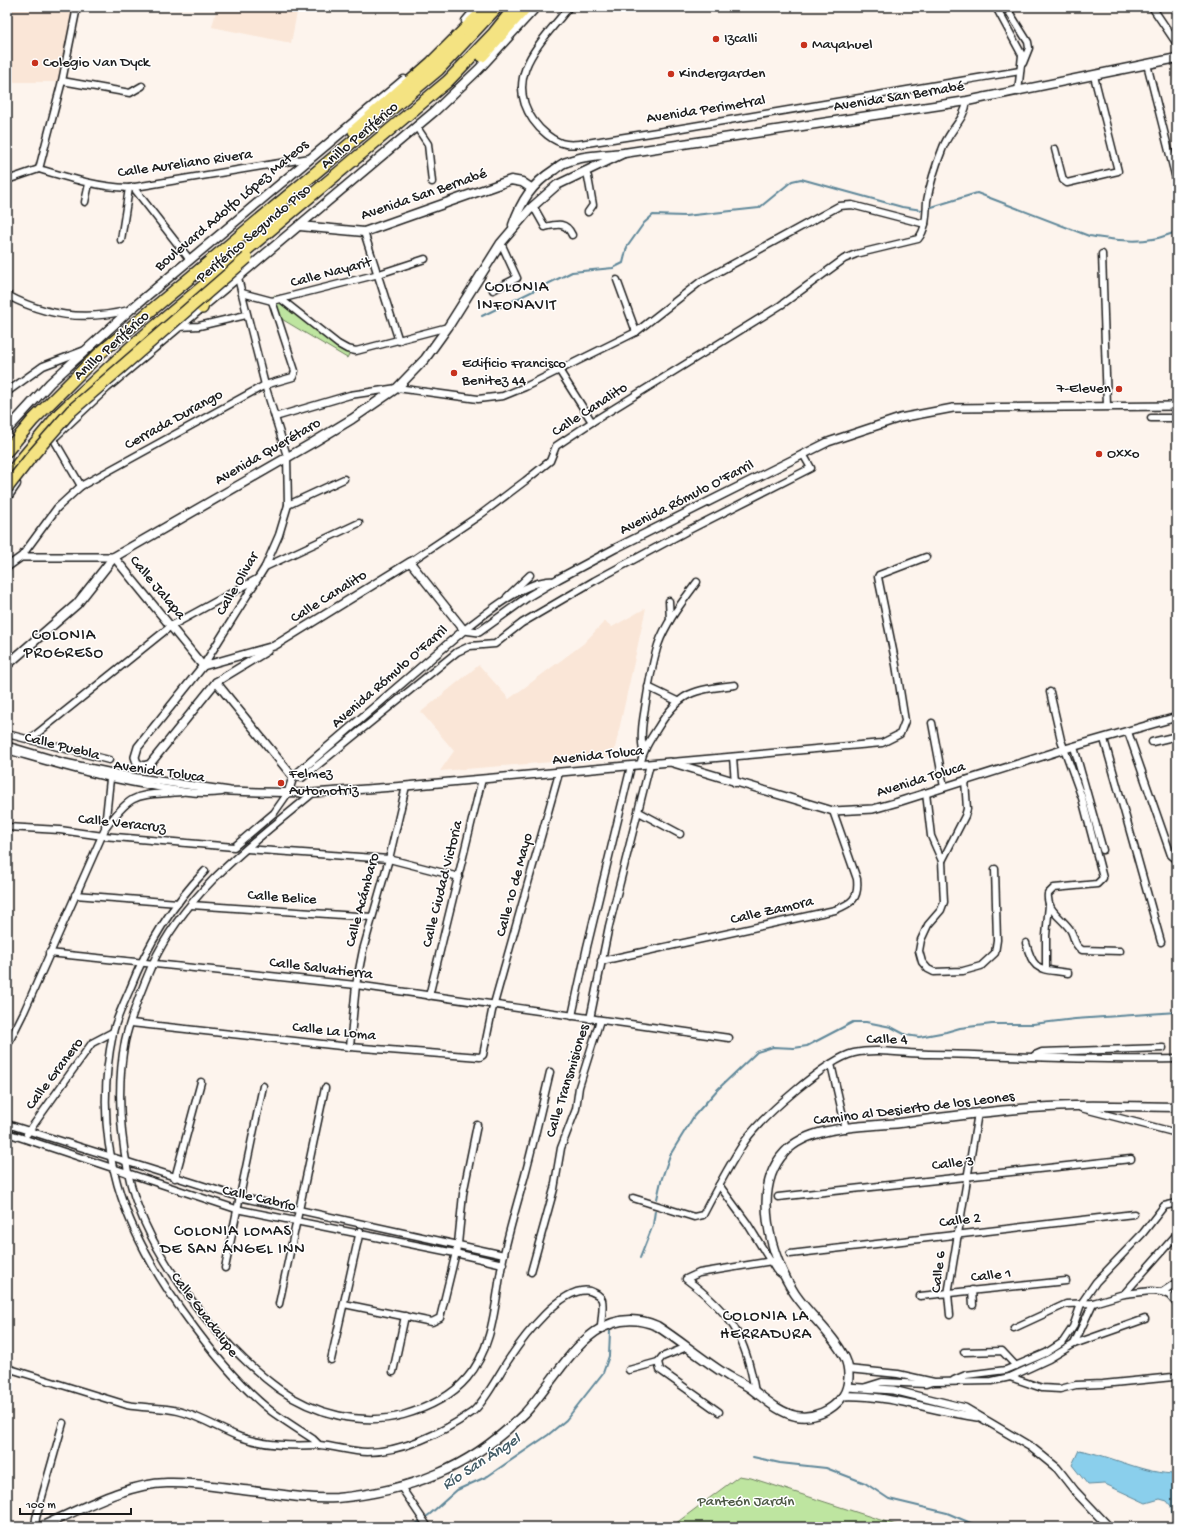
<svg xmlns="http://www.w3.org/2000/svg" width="1184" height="1534" viewBox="0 0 1184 1534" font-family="'Gochi Hand',sans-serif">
  <rect width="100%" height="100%" fill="#fdf4ed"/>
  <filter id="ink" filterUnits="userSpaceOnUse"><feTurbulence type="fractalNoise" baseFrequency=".025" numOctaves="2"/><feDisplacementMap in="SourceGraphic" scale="8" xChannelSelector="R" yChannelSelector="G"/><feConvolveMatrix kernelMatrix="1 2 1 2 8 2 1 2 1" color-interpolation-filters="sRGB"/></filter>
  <g filter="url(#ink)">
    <g fill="#fae6d7">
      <path d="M7,7H74L58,82H7Z"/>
      <path d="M217,7H298L291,43L212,27Z"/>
      <path d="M646,608L613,757L440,771L454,751L421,712L479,665L509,699L583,644L605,621L612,627Z"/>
    </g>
    <g fill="#bee5a0" stroke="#6d805e">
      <path d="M274,295L284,298L344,344L353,347L347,358L280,318Z"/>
      <path d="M739,1476L751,1478L902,1527H671Z"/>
    </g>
    <path fill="#8acfec" stroke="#5e8799" d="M1079,1450C1113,1456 1143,1474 1177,1474V1516L1172,1515L1171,1506L1167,1501L1160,1499L1146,1503L1105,1484L1088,1485L1072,1465Z"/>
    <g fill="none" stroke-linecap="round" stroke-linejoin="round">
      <g stroke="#5e8799" stroke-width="2">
        <path d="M482,316L572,272L613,268L623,263L627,247L644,223L653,215L685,216L759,208L792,181L801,179L902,207L922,210L977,193L1089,236C1110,239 1132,243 1153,239C1161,238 1169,234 1177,232"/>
        <path d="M657,1199L661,1181L670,1155L694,1116L718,1089L757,1052L773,1047L794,1048L807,1046L853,1022H866L891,1027L906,1035L919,1037L946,1032L960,1028L992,1024H1033L1075,1019L1177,1012"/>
        <path d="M640,1258L653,1225L655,1211"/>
        <path d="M753,1457L780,1463L826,1468L865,1483L889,1499L947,1513L980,1527"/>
        <path d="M412,1527L430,1514L457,1490L488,1476L548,1435L566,1420L603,1373L609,1356L610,1331"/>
      </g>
      <g stroke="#1c1c1c" stroke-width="9">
        <g id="minor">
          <path d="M569,7C543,41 502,75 533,120C540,130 553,142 566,144C576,146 590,142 600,141C625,137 651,133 676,129C790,110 905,90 1020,71"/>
          <path d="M996,7L1022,55L1018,92"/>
          <path d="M1006,7L1028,42L1029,48L1023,63"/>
          <path d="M1152,7L1177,44"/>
          <path d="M1147,64L1177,183"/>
          <path d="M62,81L130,93L142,86"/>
          <path d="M416,126L428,144L432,182"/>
          <path d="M1055,149L1063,180L1067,183L1118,171L1094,76"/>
          <path d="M39,169C69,178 97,187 129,188L310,158"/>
          <path d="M39,169L62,81L77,7"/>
          <path d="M585,171L588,177L593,205L588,212"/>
          <path d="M7,180L39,169"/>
          <path d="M133,187L190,260"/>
          <path d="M85,202L89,184"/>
          <path d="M531,208L536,211L545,227C558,224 566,222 572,235"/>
          <path d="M364,232L399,341"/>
          <path d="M121,240L129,188"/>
          <path d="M1102,254L1107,406"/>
          <path d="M617,280L636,332"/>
          <path d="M493,290L517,278L501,243"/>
          <path d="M242,293L272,301L379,274L425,259"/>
          <path d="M7,295C45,316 87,321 129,310"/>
          <path d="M281,299L338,344L347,349L356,351L448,327"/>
          <path d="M179,327L199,326L246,315"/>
          <path d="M559,370L592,422"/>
          <path d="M7,392L43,366L85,350"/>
          <path d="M275,417L350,395L397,388L478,399L503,396L525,387L636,332L700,282L839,206L852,205L925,224"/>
          <path d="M1151,418H1177"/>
          <path d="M53,438L81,486"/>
          <path d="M288,505L344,479"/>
          <path d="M21,557L57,508L81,486L265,385L293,377L295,371L272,301"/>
          <path d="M410,562L480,515L525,481L550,461L556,446L592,422L781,305L844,259L856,254L918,239C927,228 926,214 927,201C930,184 936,165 942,150C948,131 965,120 967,101"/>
          <path d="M265,567L359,523"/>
          <path d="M507,597L530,575"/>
          <path d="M669,601L670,620"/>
          <path d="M464,630C484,615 528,578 554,581"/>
          <path d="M203,666L265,567L279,535L288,505L287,456L265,385L238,278"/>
          <path d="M648,687L677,701"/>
          <path d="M1050,692L1061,740L1082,798L1103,878L1097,884L1054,888L1048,894C1046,911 1063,918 1071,931C1075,939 1074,945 1082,950L1120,951"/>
          <path d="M932,723L944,787"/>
          <path d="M1128,732L1171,855L1177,860"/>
          <path d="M7,734L109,760"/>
          <path d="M1104,739L1161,942"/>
          <path d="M29,740L171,626L257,579"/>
          <path d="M1152,742L1173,737L1177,738"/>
          <path d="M1074,747L1103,850"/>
          <path d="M7,750C53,763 99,777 146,785C172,790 196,795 222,792"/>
          <path d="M643,751C640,735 643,719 646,702C649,683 652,664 658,645C666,622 683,601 697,582"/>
          <path d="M733,757L735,783"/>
          <path d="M672,762L882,743L900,734L905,721L896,665L878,577L879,575L926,557"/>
          <path d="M640,765C643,751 649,741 657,729C680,691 693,690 735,685"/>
          <path d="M293,777L302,778L457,652L470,646L495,644L522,623L594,581L685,532L811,468L803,454"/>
          <path d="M313,793C254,842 185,892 152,965C143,986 130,1019 125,1041C117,1083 120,1131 128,1172C143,1249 217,1344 279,1389C314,1414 361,1426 403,1415C427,1408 451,1397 467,1378C496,1345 495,1295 504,1254C510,1227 518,1201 525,1175C534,1141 542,1106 550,1072"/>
          <path d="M926,793L931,836L942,861L944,902L941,910L928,925L921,940L919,951L922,962L928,969L934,972L963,971L981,966L995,953L997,940L995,869"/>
          <path d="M639,812L680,834"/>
          <path d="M7,827L60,830L103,836L234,847L274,813L288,793"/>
          <path d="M105,827L110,779"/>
          <path d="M247,849L389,859L459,877"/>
          <path d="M942,861L965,816L967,809L965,780"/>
          <path d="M205,871C172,905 147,946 130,989C124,1003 116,1019 113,1033C90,1144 123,1231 188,1319C212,1352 239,1386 271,1411C285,1421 299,1430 313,1439L319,1445C335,1446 351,1452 367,1452C402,1452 442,1433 471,1413C483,1405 500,1372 509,1359C523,1338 562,1285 590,1291C595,1293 600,1295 602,1300C604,1308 601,1319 601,1328"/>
          <path d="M75,895L178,903"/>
          <path d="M191,905L372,917"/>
          <path d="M1026,943C1034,973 1039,968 1068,973"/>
          <path d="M49,953L356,985L729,1038"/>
          <path d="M601,961L835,910C852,903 859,899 857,879L833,811"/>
          <path d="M1046,969V936L1049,905"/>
          <path d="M429,996L482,779"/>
          <path d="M572,1016L587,947L631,766"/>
          <path d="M590,1019L609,926L650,764"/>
          <path d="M131,1023L350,1047L480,1057L483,1055L492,1011L559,773"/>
          <path d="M7,1046L24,1012L105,829C133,790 137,796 182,792"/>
          <path d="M350,1047L356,985L363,950L389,859L406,786"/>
          <path d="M1035,1055L1042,1052L1163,1048"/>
          <path d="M831,1064L846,1129"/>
          <path d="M1175,1107L1177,1096"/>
          <path d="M1081,1108L1177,1133"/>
          <path d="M7,1124L239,1197L504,1255"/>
          <path d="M7,1133L236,1209L455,1253L503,1264"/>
          <path d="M27,1134L92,1043L113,1032"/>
          <path d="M175,1178L201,1082"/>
          <path d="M719,1185L747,1223L776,1270L784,1276"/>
          <path d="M778,1197L1131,1159"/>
          <path d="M633,1198L694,1217L703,1215C716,1190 729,1165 745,1141C761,1118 827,1059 854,1053C878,1048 905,1054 929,1054C1012,1055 1095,1061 1177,1059"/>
          <path d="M790,1254L1134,1214"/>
          <path d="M225,1268L263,1086"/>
          <path d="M531,1272L554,1189L561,1148L576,1109L579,1087L600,1020"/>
          <path d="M972,1290L973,1305"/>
          <path d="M1162,1292L1177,1282"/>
          <path d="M1124,1294L1177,1234"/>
          <path d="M920,1296L1066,1281"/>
          <path d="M279,1304L325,1088"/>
          <path d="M344,1304L432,1322L440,1318L458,1244L463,1194L477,1125"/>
          <path d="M950,1315L948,1294L978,1113"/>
          <path d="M1014,1328L1066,1304L1093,1303L1124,1294L1151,1291L1162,1292L1169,1295L1177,1304"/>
          <path d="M1074,1344L1093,1303"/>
          <path d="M687,1347L662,1357L658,1362L660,1370L719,1412"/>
          <path d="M964,1352L1002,1351L1016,1366"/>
          <path d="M331,1360L360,1231"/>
          <path d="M7,1368L127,1405C143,1408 162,1407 178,1411C200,1416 219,1429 240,1437C266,1446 292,1446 319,1445"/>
          <path d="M848,1369L898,1374L934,1382L992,1381L1010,1377L1049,1359L1074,1344L1145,1319"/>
          <path d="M629,1370L658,1362"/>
          <path d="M393,1372L405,1316"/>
          <path d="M1010,1377L1042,1388L1060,1389L1076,1385L1103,1384L1173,1377"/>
          <path d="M954,1380L966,1375L1006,1370L1046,1353L1063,1342L1073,1327L1081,1304L1096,1282L1143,1233L1164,1206L1177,1203"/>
          <path d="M866,1387L882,1382L926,1384L932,1382"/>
          <path d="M755,1392C746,1336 731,1313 686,1279L699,1273L772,1261"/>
          <path d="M401,1487L428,1527"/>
          <path d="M35,1527L36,1518L63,1423"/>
        </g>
      </g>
      <g stroke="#1c1c1c" stroke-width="10">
        <g id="tertiary">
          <path d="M7,567L21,557H114L203,666"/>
          <path d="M464,630L479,632L529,596L558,579L616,548L828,442L900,418L953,408L1177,406"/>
          <path d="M203,666L274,646L410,562L464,630"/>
          <path d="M203,666L138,747L135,757L137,763L143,766L150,764L216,682L267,651"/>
          <path d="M216,682L293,777"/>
          <path d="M7,746L65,763L131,777L230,791L259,792L313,793L406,786L670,762L833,811L873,809L898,802L1065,749L1177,717"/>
          <path d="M288,793L293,777L464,630"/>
          <path d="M847,1387L893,1390L965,1408L1031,1447L1057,1468L1075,1491L1109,1527"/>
          <path d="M843,1396C888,1394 933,1411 977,1417"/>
        </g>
      </g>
      <g stroke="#1c1c1c" stroke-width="11">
        <g id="secondary">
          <path d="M466,21L478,7"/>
          <path d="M513,225C521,201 532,184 554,170C558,167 562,163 567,162C584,155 606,155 624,153L967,101L1177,58"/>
          <path d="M300,226L364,232L511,180L522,182L531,188"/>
          <path d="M7,430L50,383L130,310L404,80"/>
          <path d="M56,435L106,388L435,111L479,69L536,7"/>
          <path d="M7,497L16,484"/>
          <path d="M7,665L77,604L114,557L314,442L352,419L397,388L425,359L448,327L501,243L531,208L557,185L624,153"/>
          <path d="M40,1527C80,1510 124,1484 167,1483C193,1482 218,1487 243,1490C273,1493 306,1500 337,1498C371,1495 406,1487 437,1474C471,1460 499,1439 525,1413C561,1375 592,1298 657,1326C682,1342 705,1362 730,1377C737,1381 744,1384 750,1388C764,1398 778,1412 796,1416C814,1419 832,1411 843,1396C850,1386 850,1369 845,1358C833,1334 810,1316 795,1294C770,1257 751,1188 785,1152C810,1125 864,1127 900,1123C957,1116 1016,1107 1074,1106C1108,1105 1143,1107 1177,1107"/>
        </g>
      </g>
      <g stroke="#1c1c1c" stroke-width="14">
        <g id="motorway">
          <path d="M482,56L526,7"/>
          <path d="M354,131L432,62L487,7"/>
          <path d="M202,308L208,289"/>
          <path d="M7,451L33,420L99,354L438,70L497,7"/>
          <path d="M7,477L60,413L133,345L448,81L494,33L515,7"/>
        </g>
      </g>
      <use href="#minor" stroke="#fff" stroke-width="6"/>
      <use href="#tertiary" stroke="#fff" stroke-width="7"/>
      <use href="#secondary" stroke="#fff" stroke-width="8"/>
      <use href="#motorway" stroke="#f4e382" stroke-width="11"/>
      <g stroke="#1c1c1c" stroke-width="14" stroke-linecap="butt">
        <path id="motorway-bridge" d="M7,488L31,457L71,411L247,258"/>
      </g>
      <use href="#motorway-bridge" stroke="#f4e382" stroke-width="11"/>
    </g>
  </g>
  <g fill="#c8321e" stroke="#fff" stroke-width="1.5">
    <circle cx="716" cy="39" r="4"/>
    <circle cx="804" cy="45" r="4"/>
    <circle cx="35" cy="63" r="4"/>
    <circle cx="671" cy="74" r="4"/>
    <circle cx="454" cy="373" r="4"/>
    <circle cx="1119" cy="389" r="4"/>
    <circle cx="1099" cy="454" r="4"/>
    <circle cx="281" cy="783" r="4"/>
  </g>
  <g text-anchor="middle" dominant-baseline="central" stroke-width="3" stroke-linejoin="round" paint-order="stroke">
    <g font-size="15" fill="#1c1c1c" stroke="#fff" text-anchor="start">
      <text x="724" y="39">Izcalli</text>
      <text x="812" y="45">Mayahuel</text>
      <text x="43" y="63">Colegio Van Dyck</text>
      <text x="679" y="74">Kindergarden</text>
      <text x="462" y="364">Edificio Francisco<tspan x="462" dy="17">Benitez 44</tspan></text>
      <text x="1111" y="389" text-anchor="end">7-Eleven</text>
      <text x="1107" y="454">Oxxo</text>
      <text x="289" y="774">Felmez<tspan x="289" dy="17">Automotriz</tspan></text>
    </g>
    <g font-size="15" fill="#1c1c1c" stroke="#fff">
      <text transform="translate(899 97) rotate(-9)">Avenida San Bernabé</text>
      <text transform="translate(706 110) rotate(-9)">Avenida Perimetral</text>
      <text transform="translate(360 136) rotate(-40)">Anillo Periférico</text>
      <text transform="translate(185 164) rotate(-8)">Calle Aureliano Rivera</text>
      <text transform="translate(424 195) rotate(-19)">Avenida San Bernabé</text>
      <text transform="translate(232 206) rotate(-40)">Boulevard Adolfo López Mateos</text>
      <text transform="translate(254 234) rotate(-40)">Periférico Segundo Piso</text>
      <text transform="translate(331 273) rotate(-15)">Calle Nayarit</text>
      <text transform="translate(112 346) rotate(-42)">Anillo Periférico</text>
      <text transform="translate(590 410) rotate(-33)">Calle Canalito</text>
      <text transform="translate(174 420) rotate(-29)">Cerrada Durango</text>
      <text transform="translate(268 452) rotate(-30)">Avenida Querétaro</text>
      <text transform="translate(687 498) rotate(-27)">Avenida Rómulo O'Farril</text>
      <text transform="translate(238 584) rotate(-60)">Calle Olivar</text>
      <text transform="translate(157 588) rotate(50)">Calle Jalapa</text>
      <text transform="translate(329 597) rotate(-32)">Calle Canalito</text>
      <text transform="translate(390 677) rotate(-41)">Avenida Rómulo O'Farril</text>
      <text transform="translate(62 747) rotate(14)">Calle Puebla</text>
      <text transform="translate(598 756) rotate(-6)">Avenida Toluca</text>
      <text transform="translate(159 772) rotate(8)">Avenida Toluca</text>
      <text transform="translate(921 780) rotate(-17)">Avenida Toluca</text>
      <text transform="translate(122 824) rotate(6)">Calle Veracruz</text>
      <text transform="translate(443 884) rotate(-76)">Calle Ciudad Victoria</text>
      <text transform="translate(515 885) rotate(-75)">Calle 10 de Mayo</text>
      <text transform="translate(282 898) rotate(4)">Calle Belice</text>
      <text transform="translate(363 900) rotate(-75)">Calle Acámbaro</text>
      <text transform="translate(772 911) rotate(-13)">Calle Zamora</text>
      <text transform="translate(321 969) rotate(7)">Calle Salvatierra</text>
      <text transform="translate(334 1032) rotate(6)">Calle La Loma</text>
      <text transform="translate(887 1040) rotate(1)">Calle 4</text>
      <text transform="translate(55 1074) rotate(-53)">Calle Granero</text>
      <text transform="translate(568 1081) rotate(-73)">Calle Transmisiones</text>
      <text transform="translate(914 1109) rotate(-7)">Camino al Desierto de los Leones</text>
      <text transform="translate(953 1164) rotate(-6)">Calle 3</text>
      <text transform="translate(259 1199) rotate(13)">Calle Cabrío</text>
      <text transform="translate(960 1221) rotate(-7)">Calle 2</text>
      <text transform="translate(939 1272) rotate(-83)">Calle 6</text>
      <text transform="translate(991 1276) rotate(-6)">Calle 1</text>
      <text transform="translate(204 1315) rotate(53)">Calle Guadalupe</text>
    </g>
    <g font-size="15" fill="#4d5844" stroke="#fff">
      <text x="746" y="1502">Panteón Jardín</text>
    </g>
    <g font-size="16" letter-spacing="1" fill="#1c1c1c" stroke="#fff">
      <text x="517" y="288">COLONIA<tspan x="517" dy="18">INFONAVIT</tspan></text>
      <text x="64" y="636">COLONIA<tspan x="64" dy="18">PROGRESO</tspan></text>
      <text x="233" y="1232">COLONIA LOMAS<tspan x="233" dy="18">DE SAN ÁNGEL INN</tspan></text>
      <text x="766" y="1317">COLONIA LA<tspan x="766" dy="18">HERRADURA</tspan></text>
    </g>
    <g font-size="16" font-style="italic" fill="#425b65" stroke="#fff">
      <text transform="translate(482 1463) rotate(-33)">Río San Ángel</text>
    </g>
  </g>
  <rect width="1184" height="1534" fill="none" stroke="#fff" stroke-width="24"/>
  <rect x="12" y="12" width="1160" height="1510" fill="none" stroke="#1c1c1c" stroke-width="1.5" filter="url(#ink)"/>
  <path d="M20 1508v6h111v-6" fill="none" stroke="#1c1c1c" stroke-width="2"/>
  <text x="26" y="1508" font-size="12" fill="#1c1c1c" stroke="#ffffff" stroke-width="3" paint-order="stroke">100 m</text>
</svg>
